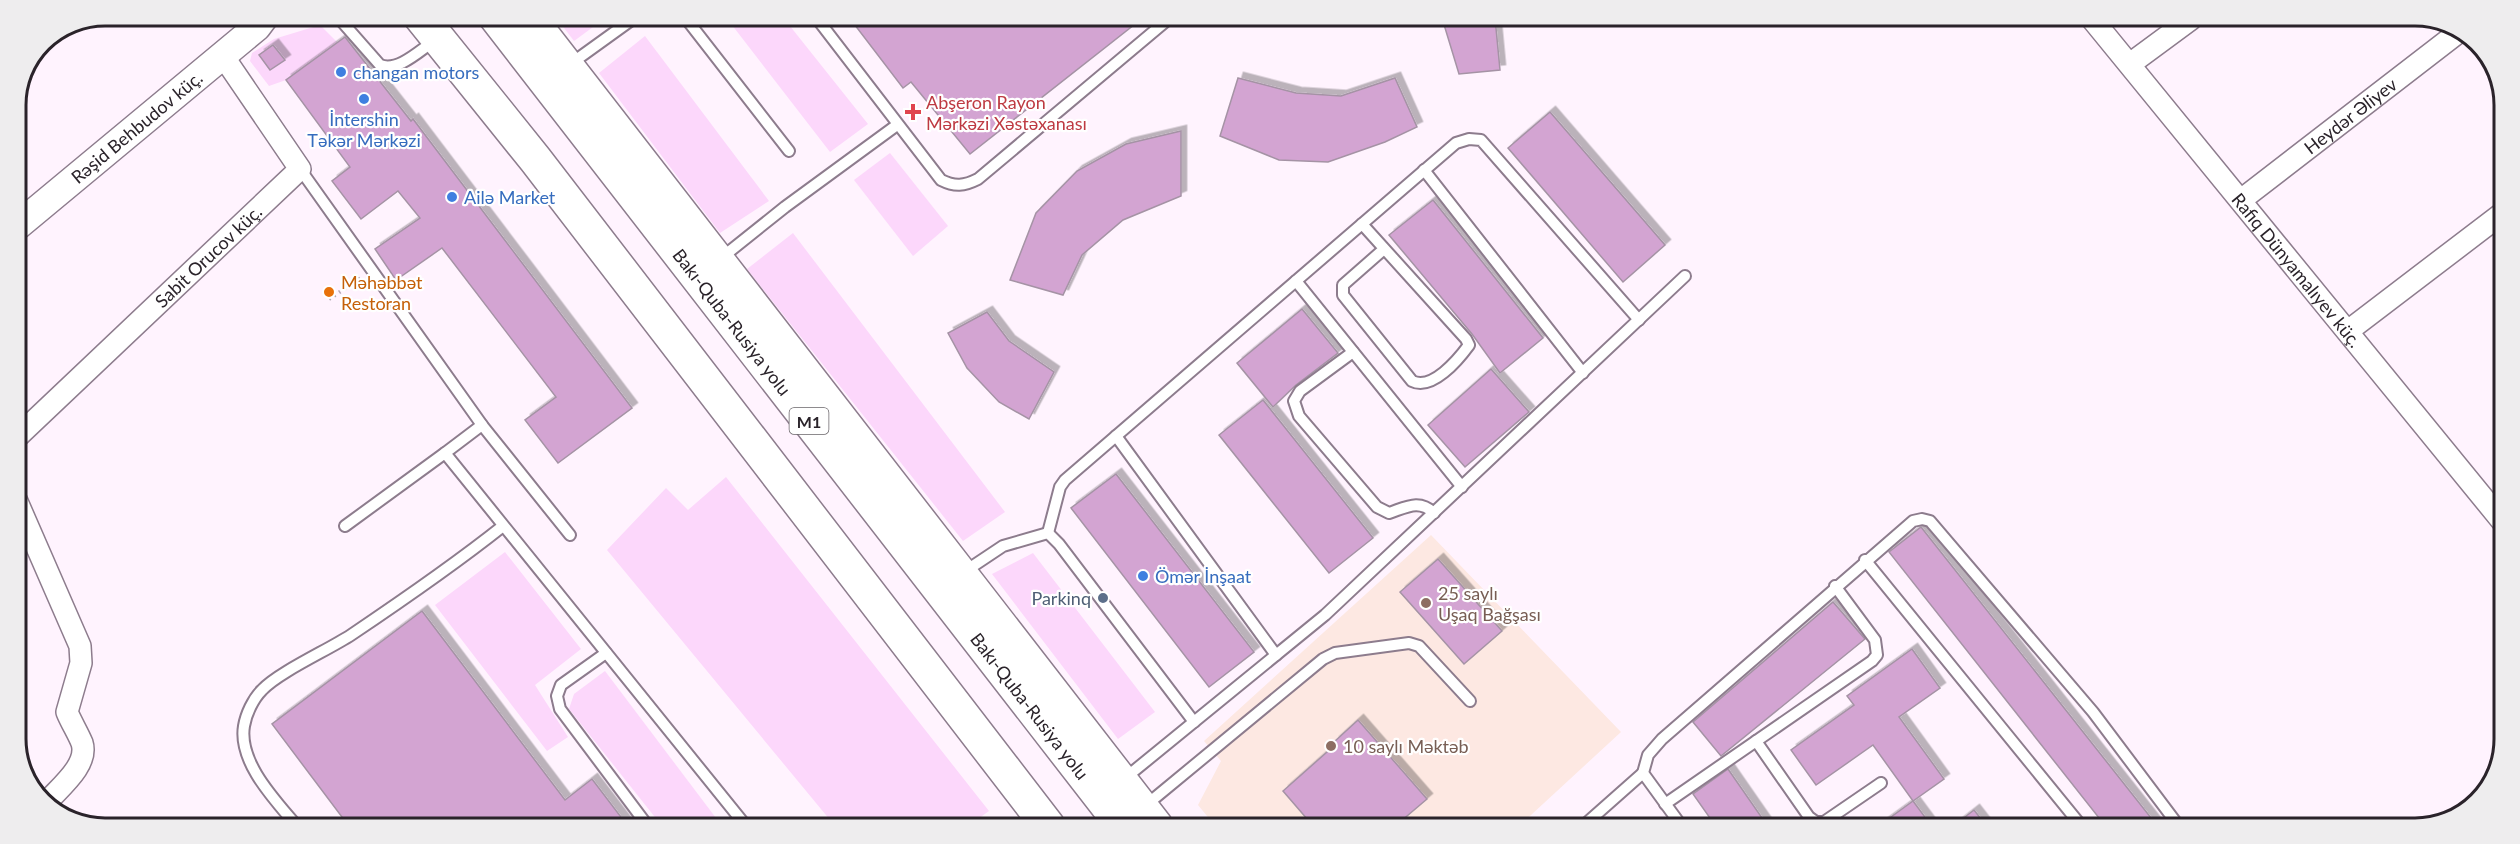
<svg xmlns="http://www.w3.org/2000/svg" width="2520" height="844" viewBox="0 0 2520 844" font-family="Lato,sans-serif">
  <defs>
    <filter id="shadow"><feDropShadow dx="5.5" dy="-5.5" stdDeviation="0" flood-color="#0004"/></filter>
  </defs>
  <rect width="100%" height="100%" fill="#fff3fe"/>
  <path fill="#fde8e2" d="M1431,535L1621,732L1518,827H1216L1198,805L1221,761L1204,741Z"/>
  <g fill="#fcd7fb">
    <path d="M555,16H608L574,41Z"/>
    <path d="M725,16H782L868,124L830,152Z"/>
    <path d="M320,25L338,43L286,80L269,86L250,61L252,53L274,39Z"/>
    <path d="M645,36L769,201L720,233L599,73Z"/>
    <path d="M890,153L948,226L913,256L854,180Z"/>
    <path d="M793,233L1005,512L963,541L747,269Z"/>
    <path d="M726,477L989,811L968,826H835L607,550L666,488L688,510Z"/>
    <path d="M505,552L581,649L535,685L568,737L547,751L435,605Z"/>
    <path d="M1033,553L1155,712L1118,739L992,574Z"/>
    <path d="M605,671L722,826H662L569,709L574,694Z"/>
  </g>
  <g fill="#d3a4d2" stroke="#a593a5" stroke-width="1.5" filter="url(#shadow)">
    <path d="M848,16L1144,17L970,154L911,82L903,88Z"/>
    <path d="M1442,18H1495L1500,70L1459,74Z"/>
    <path d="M345,37L411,121L413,119L632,408L558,463L525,420L556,397L442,248L396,280L375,249L420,218L398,191L361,219L332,181L350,167L286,80Z"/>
    <path d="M273,45L285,60L270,70L259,55Z"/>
    <path d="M1238,78L1296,93L1341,96L1395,78L1417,127L1385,142L1328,162L1279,160L1220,136Z"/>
    <path d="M1550,112L1665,245L1623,282L1508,148Z"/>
    <path d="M1181,131V196L1123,220L1082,255L1063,295L1010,280L1036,213L1077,171L1126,144Z"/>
    <path d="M1433,200L1543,338L1500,373L1472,334L1389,235Z"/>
    <path d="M1302,309L1338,353L1296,385L1273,407L1237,363Z"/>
    <path d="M987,312L1009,341L1054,372L1029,419L999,402L967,368L948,333Z"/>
    <path d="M1491,369L1529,412L1465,467L1428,425Z"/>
    <path d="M1263,400L1373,538L1329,573L1219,435Z"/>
    <path d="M1116,474L1254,652L1209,687L1071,508Z"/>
    <path d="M1921,527L2159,828H2107L1889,552Z"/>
    <path d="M1438,559L1502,631L1464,664L1400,592Z"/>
    <path d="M1833,602L1865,639L1721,756L1693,722Z"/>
    <path d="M422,611L565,800L592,779L627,825H348L272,724Z"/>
    <path d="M1912,649L1940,688L1899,717L1944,779L1913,801L1873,745L1816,785L1791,750L1854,705L1847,696Z"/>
    <path d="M1358,720L1427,799L1394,827H1314L1283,791L1336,744L1334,742Z"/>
    <path d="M1728,769L1769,828H1717L1693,794Z"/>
    <path d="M1913,801L1933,828H1876Z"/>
    <path d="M1974,810L1988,828H1951Z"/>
  </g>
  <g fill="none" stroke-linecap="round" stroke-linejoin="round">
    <g stroke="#8d7c8d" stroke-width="14">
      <g id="service">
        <path d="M336,15L380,65C398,72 419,51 434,41"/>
        <path d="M684,16L789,151"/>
        <path d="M815,16L941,180C955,187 964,186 978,179L1165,22L1167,17"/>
        <path d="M569,65L637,16"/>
        <path d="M300,169L482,425L445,453L746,826"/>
        <path d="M1424,170L1583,373"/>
        <path d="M1362,224L1466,339L1469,345C1458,360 1432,391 1412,381L1343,295V285L1384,249"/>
        <path d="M720,259L785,207L897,125"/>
        <path d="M1296,281L1462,487"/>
        <path d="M1353,352L1300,391L1294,401L1299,416L1377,507L1389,513C1407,507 1419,499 1434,513"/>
        <path d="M482,425L570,535"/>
        <path d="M1116,436L1276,655"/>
        <path d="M345,526L445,453"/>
        <path d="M1048,533L1060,487L1065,480L1456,143L1469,139L1481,140L1639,320"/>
        <path d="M1865,560L2083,828"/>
        <path d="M964,572L1003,546L1048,533L1059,544L1194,722"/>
        <path d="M606,653L561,685L557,696L560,709L647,825"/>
        <path d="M1756,741L1809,817L1816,822H1824L1881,783"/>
        <path d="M1124,779L1325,615L1685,276"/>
        <path d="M1665,804L1872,661L1877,655L1875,640L1835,586"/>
        <path d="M1145,806L1323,659L1335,653L1409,643L1419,646L1470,701"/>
        <path d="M296,825C275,800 238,762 244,726C246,714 253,699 262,690C279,672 328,650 351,635C403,600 454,565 503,526"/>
        <path d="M1582,827L1643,773"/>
        <path d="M1683,828L1643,773L1648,755L1662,739L1913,521L1922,519L1930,521L2093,712L2181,829"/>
      </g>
    </g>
    <g stroke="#8d7c8d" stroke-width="24">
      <g id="minor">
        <path id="s1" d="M2092,19L2502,521"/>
        <path d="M2130,64L2191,19"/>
        <path id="s2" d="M2241,200L2460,31"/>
        <path d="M2348,331L2504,212"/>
        <path id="s3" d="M15,439L300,169L223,56"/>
        <path d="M15,497L80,646L81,663L67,712C71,722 78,733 82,743C89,765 59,788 46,803"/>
      </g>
    </g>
    <g stroke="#8d7c8d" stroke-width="30">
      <g id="tertiary">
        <path id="s4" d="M15,228L257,27L266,15"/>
      </g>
    </g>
    <g stroke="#8d7c8d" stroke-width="36">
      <g id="trunk">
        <path d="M420,16L535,159L1048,826"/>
        <path id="s5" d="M495,16L1123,826"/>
        <path d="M528,16L1156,826"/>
      </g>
    </g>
    <path stroke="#b4aab4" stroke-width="4" stroke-dasharray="1.5 4.5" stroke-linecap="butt" d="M329,299L361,278"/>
    <use href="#service" stroke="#fff" stroke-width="10"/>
    <use href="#minor" stroke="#fff" stroke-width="21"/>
    <use href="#tertiary" stroke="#fff" stroke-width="27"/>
    <use href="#trunk" stroke="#fff" stroke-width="33"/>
  </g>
  <g fill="#3f7fe0" stroke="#fff" stroke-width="2">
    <circle cx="341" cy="72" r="6"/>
    <circle cx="364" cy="99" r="6"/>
    <circle cx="452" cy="197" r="6"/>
    <circle cx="1143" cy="576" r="6"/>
  </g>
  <path fill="#e0444e" stroke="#fff" stroke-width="2" d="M910 103h6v6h6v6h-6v6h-6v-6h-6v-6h6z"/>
  <circle fill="#e8710a" stroke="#fff" stroke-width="2" cx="329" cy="292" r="6"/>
  <circle fill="#5c6f8a" stroke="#fff" stroke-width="2" cx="1103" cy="598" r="6"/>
  <g fill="#8d6e63" stroke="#fff" stroke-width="2">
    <circle cx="1426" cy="603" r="6"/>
    <circle cx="1331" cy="746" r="6"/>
  </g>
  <g text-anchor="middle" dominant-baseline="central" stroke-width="4.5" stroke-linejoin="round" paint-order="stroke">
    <rect fill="#fff" stroke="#6a656a" stroke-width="1.5" x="789.5" y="408" width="39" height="26" rx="4.5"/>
    <g font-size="16" font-weight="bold" fill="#2a232a">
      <text x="809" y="421">M1</text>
    </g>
    <g font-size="18" fill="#366cbe" stroke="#fff" text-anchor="start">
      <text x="353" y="72">changan motors</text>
      <text x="364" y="119" text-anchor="middle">İntershin<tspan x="364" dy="21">Tәkәr Mәrkәzi</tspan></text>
      <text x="464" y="197">Ailə Market</text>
      <text x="1155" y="576">Ömər İnşaat</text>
    </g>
    <g font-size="18" fill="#be3a42" stroke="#fff" text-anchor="start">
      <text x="926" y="102">Abşeron Rayon<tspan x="926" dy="21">Mərkəzi Xəstəxanası</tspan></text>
    </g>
    <g font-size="18" fill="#2a232a" stroke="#fff">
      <text stroke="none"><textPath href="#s2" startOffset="138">Heydər Əliyev</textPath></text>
      <text stroke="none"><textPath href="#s4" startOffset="158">Rəşid Behbudov küç.</textPath></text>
      <text stroke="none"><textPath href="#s3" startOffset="266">Sabit Orucov küç.</textPath></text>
      <text stroke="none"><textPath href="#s1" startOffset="324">Rafiq Dünyamalıyev küç.</textPath></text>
      <text stroke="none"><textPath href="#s5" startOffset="387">Bakı-Quba-Rusiya yolu</textPath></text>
      <text stroke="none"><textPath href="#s5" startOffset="873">Bakı-Quba-Rusiya yolu</textPath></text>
    </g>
    <g font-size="18" fill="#c56008" stroke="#fff" text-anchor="start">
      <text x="341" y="282">Məhəbbət<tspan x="341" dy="21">Restoran</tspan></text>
    </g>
    <g font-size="18" fill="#785e54" stroke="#fff" text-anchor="start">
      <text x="1438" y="593">25 saylı<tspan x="1438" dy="21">Uşaq Bağşası</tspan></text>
      <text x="1343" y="746">10 saylı Məktəb</text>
    </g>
    <g font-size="18" fill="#4e5e75" stroke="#fff" text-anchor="end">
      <text x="1091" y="598">Parkinq</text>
    </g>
  </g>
  <path d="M0 0H2520V844H0ZM105 26H2415A79 79 0 0 1 2494 105V739A79 79 0 0 1 2415 818H105A79 79 0 0 1 26 739V105A79 79 0 0 1 105 26Z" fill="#eeedee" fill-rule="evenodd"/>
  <path fill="none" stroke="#2a232a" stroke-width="3" d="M105 26H2415A79 79 0 0 1 2494 105V739A79 79 0 0 1 2415 818H105A79 79 0 0 1 26 739V105A79 79 0 0 1 105 26Z"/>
</svg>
